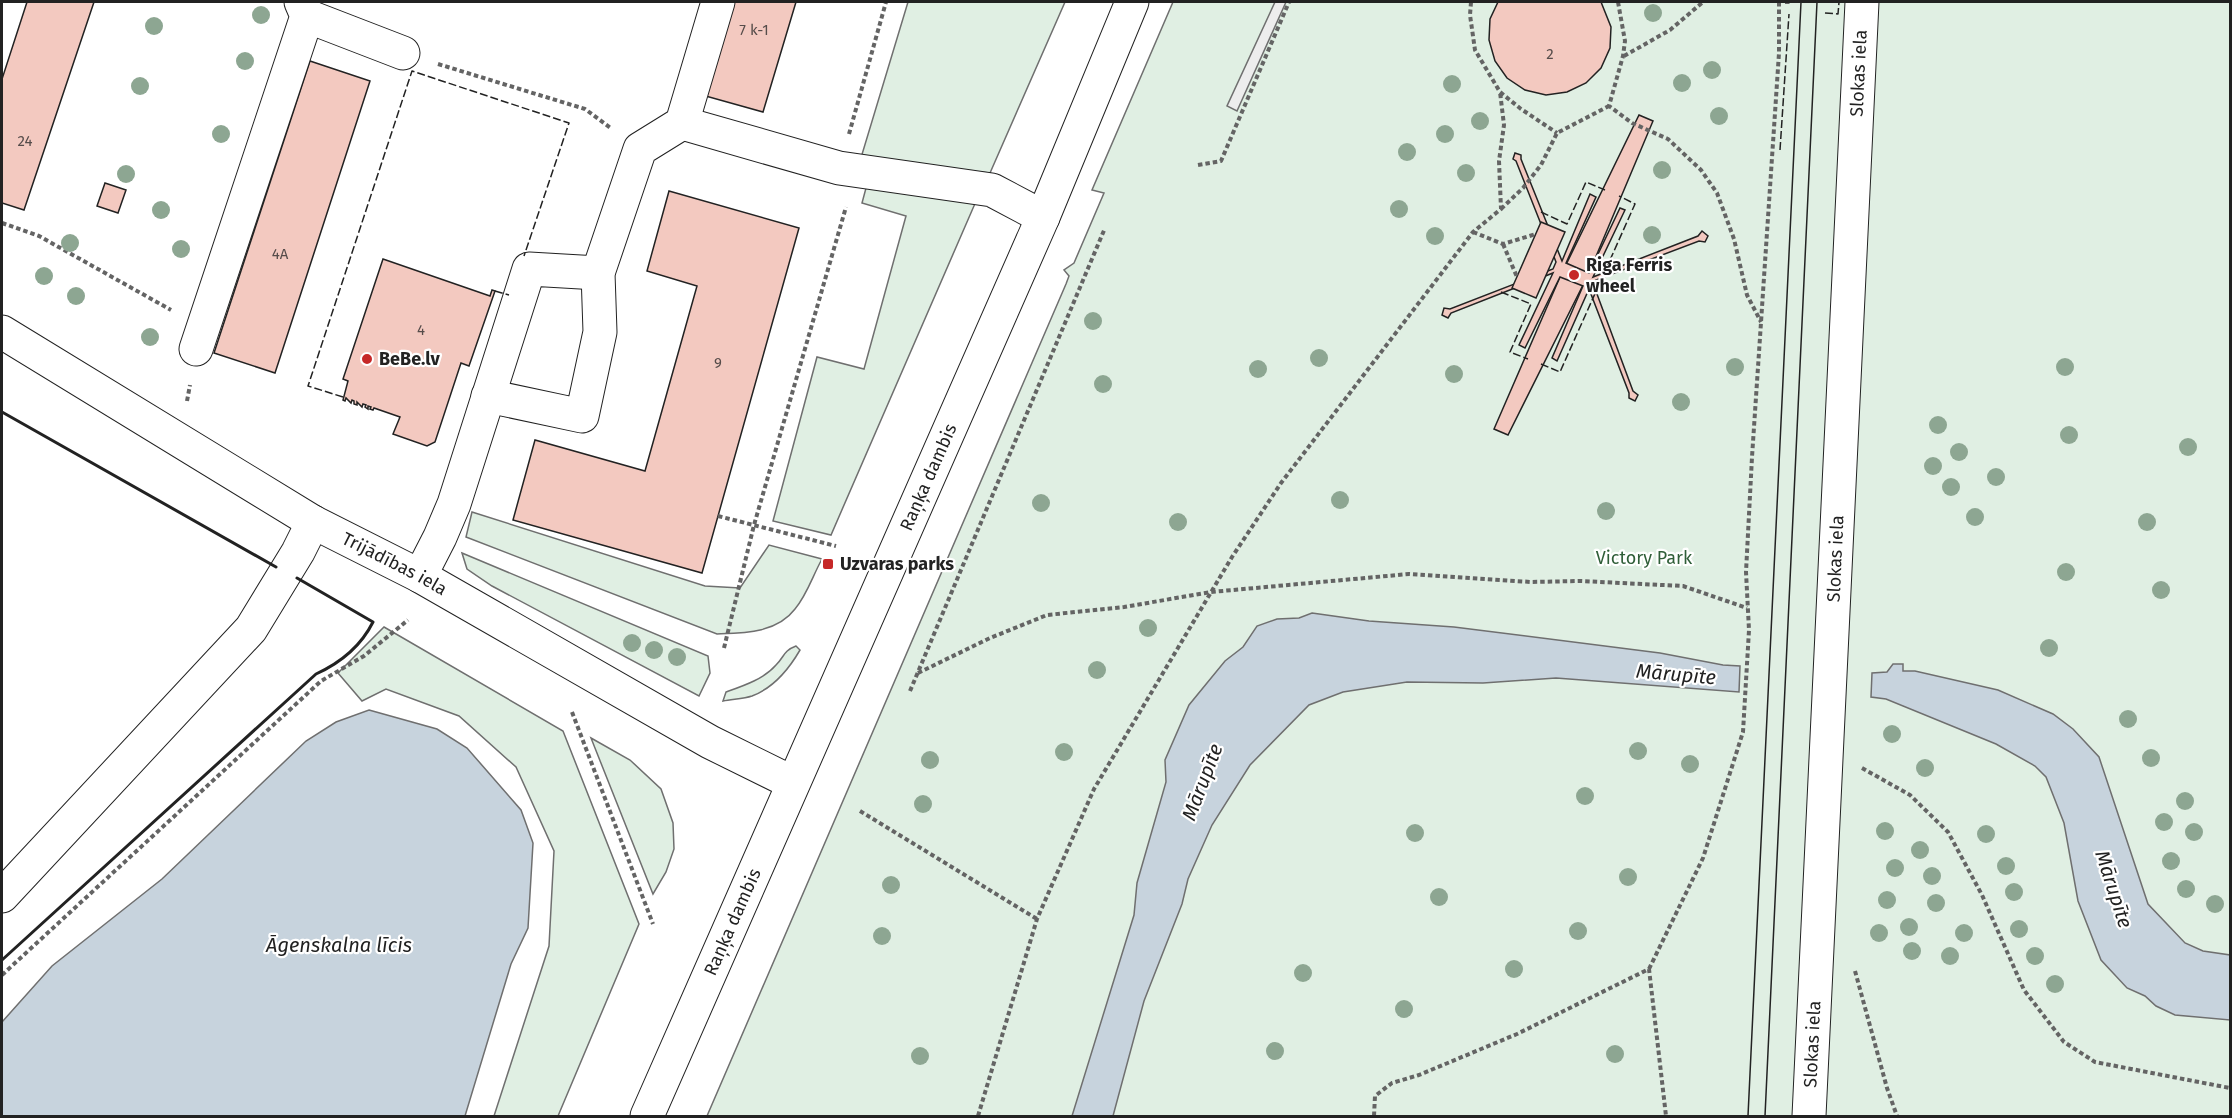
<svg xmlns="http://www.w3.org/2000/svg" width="2232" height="1118" viewBox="0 0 2232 1118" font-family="'Fira Sans',sans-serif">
  <rect width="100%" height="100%" fill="#fff"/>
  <g fill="#e0efe3" stroke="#6f6f6f" stroke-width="1.5">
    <path d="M908,2H1065L990,173L860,161Z"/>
    <path d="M1173,2H2230V1116H707L1066,284L1069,276L1064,270L1074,263L1104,193L1092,190Z"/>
    <path d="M866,188L977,199L831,535L773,521L817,357L864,369L906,216L862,203Z"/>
    <path d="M472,512L705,586L740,588L769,545L822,559C813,575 807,595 795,609C777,633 744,633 717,634L466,537Z"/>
    <path d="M462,553L708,656L710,673L699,696L492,586L467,569Z"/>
    <path d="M384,627L563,731L639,924L558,1116H494L549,946L554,851L516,767L459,716L386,689L362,701L338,673Z"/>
    <path d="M796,646L800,650C789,669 773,688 752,696C743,699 732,699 723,701L726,692C743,686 764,679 776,665C785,656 783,651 796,646Z"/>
    <path d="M591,738L630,760L661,789L673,823L674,849L666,872L653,894Z"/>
  </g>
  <path fill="#ededed" stroke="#6f6f6f" stroke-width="1.5" d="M1275,2H1286L1237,111L1227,106Z"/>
  <g fill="#c7d3dd" stroke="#6f6f6f" stroke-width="1.5">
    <path d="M1312,613L1369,621L1454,627L1660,653L1723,665L1740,666L1739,692L1556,678L1483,683L1407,682L1343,692L1309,705L1250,765L1212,825L1188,879L1182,904L1144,1001L1113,1116H1072L1134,915L1137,883L1166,782L1165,760L1189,705L1225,661L1243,647L1257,626L1277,619L1299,618Z"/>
    <path d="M1893,664H1903V671H1915L1998,690L2053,714L2073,729L2099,757L2148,904L2185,943L2203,951L2230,955V1020L2175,1015L2156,1006L2145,996L2127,988L2101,960L2078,901L2064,823L2046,777L2035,766L1996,744L1886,699L1871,697L1872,673L1887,672Z"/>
    <path d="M369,710L437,729L467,748L521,810L533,843L528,928L511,964L465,1116H2V1022L52,966L162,879L306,741L336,722Z"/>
  </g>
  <g fill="#f3c9c0" stroke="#222" stroke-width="1.5">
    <path d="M27,2H94L24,210L2,203V79Z"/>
    <path d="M729,2H796L763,112L702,95Z"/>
    <path d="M1498,2H1601L1611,27L1610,48L1601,68L1586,83L1567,92L1546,95L1525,90L1507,78L1495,61L1489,40L1490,19Z"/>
    <path d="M310,61L370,81L275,373L214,353Z"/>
    <path d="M1639,115L1653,121L1589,273L1508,435L1494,429L1560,277Z"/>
    <path d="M1515,153L1521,155V159L1562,261L1590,194L1596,197L1566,263L1589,273L1620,208L1625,210L1593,277L1698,236L1702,231L1708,236L1705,242L1699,241L1596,280L1594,286L1633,391L1638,395L1635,401L1629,398V393L1589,289L1557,361L1552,358L1583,286L1560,277L1525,348L1519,345L1553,273L1451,313L1448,318L1442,315L1444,308L1450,309L1553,269L1556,262L1516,161L1513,159Z"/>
    <path d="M105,183L126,190L118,213L97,206Z"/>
    <path d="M669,191L799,228L702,573L513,520L535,440L645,471L697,286L647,271Z"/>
    <path d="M1541,222L1565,232L1536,298L1512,288Z"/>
    <path d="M383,259L490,296L492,290L495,291L469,366L461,363L435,442L427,446L393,434L400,417L374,408L373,410L370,409L371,407L368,406V409L365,407L366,405L363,404L362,407L357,402V405L354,404V401L352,400L351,403L346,398L345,401L343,400L348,381L343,379Z"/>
  </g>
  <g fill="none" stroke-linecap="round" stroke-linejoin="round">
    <g stroke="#222" stroke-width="35">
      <g id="minor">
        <path d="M307,16L403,53"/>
        <path d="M682,123L839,168L992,190L1043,217"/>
        <path d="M196,349L307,16L301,2"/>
        <path d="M488,396L582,416L600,332L598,273L640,149L682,123L718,2"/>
        <path d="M420,576L440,537L454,504L529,269L598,273"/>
        <path d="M2,896L251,629L298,552L313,522"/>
      </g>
    </g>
    <g stroke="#222" stroke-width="35">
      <g id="major">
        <path id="s1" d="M2,332L313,522L420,576L710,742L793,783"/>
        <path id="s2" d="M647,1116L1043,217L1132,2"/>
        <path id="s3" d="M1809,1116L1862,2"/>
      </g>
    </g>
    <g stroke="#646464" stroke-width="4" stroke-dasharray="4.5 3" stroke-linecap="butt">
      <path d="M1471,2L1470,15L1475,50L1500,92L1521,109L1557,133"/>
      <path d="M1618,2L1625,41L1623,56L1609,106L1632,123L1668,139L1701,170L1717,193L1734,239L1747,295L1761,322"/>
      <path d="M1785,2H1790"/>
      <path d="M1624,56L1670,30L1703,2"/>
      <path d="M438,64L585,109L612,129"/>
      <path d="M849,134L886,2"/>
      <path d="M1198,165L1221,161L1289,2"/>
      <path d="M1501,209L1523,188L1541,165L1557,133L1609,106"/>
      <path d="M2,223L39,236L171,310"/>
      <path d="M1473,232L1503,244L1536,234"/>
      <path d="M1503,244L1517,277"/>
      <path d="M187,401L190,385"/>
      <path d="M718,516L836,546"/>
      <path d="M724,648L754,525L846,207"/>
      <path d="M918,673L990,638L1047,615L1124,607L1211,592L1409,574L1531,582L1580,581L1683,586L1747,608"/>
      <path d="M910,691L1105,228"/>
      <path d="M572,712L653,924"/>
      <path d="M1862,768L1910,795L1948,832L1982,895L2024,990L2064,1042L2095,1062L2230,1088"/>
      <path d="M860,811L1037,919"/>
      <path d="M1649,969L1703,858L1743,732L1749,630L1746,572L1752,457L1779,53V2"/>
      <path d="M1855,971L1887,1088L1897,1116"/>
      <path d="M2,975L321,681L364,656L408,620"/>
      <path d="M978,1116L1037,919L1094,789L1232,557L1281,483L1473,232L1501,209L1499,161L1504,125L1500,92"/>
      <path d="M1374,1116L1375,1096L1392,1083L1419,1075L1517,1034L1649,969L1666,1116"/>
    </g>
    <use href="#minor" stroke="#fff" stroke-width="33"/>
    <use href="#major" stroke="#fff" stroke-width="33"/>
    <g stroke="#222" stroke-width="1.5">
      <path d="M1748,1116L1801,2"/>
      <path d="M1765,1116L1817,2"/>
    </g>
    <g stroke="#222" stroke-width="1.5" stroke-dasharray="8 3" stroke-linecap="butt">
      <path d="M1825,13L1838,14L1839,2"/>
      <path d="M1780,150L1789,14"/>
      <path d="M1541,212L1567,224L1586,182L1605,190"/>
      <path d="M495,291L509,295"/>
      <path d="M1501,292L1531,304L1510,352L1528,359"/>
      <path d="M1541,364L1560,372L1635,204L1619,196"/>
      <path d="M343,397L308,386L412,71L569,123L524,256"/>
    </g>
    <g stroke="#222" stroke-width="3">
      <path d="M2,412L276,567"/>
      <path d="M2,960L316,674C340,663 361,646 373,622L297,578"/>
    </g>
  </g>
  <g fill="#8da692">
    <circle cx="1653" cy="13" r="9"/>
    <circle cx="261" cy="15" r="9"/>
    <circle cx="154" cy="26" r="9"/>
    <circle cx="245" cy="61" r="9"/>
    <circle cx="1712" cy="70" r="9"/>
    <circle cx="1682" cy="83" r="9"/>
    <circle cx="1452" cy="84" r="9"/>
    <circle cx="140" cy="86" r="9"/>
    <circle cx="1719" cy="116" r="9"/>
    <circle cx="1480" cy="121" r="9"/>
    <circle cx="221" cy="134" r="9"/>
    <circle cx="1445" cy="134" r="9"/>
    <circle cx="1407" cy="152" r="9"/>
    <circle cx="1662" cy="170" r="9"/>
    <circle cx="1466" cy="173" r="9"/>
    <circle cx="126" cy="174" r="9"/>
    <circle cx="1399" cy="209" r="9"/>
    <circle cx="161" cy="210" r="9"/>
    <circle cx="1652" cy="235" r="9"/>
    <circle cx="1435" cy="236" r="9"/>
    <circle cx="70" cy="243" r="9"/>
    <circle cx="181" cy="249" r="9"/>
    <circle cx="44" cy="276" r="9"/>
    <circle cx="76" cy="296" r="9"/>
    <circle cx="1093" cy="321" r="9"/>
    <circle cx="150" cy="337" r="9"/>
    <circle cx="1319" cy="358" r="9"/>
    <circle cx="1735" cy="367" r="9"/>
    <circle cx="2065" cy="367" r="9"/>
    <circle cx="1258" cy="369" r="9"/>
    <circle cx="1454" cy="374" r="9"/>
    <circle cx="1103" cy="384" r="9"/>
    <circle cx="1681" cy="402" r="9"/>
    <circle cx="1938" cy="425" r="9"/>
    <circle cx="2069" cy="435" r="9"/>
    <circle cx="2188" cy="447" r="9"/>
    <circle cx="1959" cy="452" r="9"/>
    <circle cx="1933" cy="466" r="9"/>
    <circle cx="1996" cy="477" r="9"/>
    <circle cx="1951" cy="487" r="9"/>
    <circle cx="1340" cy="500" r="9"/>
    <circle cx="1041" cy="503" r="9"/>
    <circle cx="1606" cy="511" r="9"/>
    <circle cx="1975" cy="517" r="9"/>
    <circle cx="1178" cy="522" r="9"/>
    <circle cx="2147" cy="522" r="9"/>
    <circle cx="2066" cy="572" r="9"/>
    <circle cx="2161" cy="590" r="9"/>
    <circle cx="1148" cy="628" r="9"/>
    <circle cx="632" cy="643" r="9"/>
    <circle cx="2049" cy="648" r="9"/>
    <circle cx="654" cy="650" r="9"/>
    <circle cx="677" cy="657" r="9"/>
    <circle cx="1097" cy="670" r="9"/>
    <circle cx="2128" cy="719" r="9"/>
    <circle cx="1892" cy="734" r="9"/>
    <circle cx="1638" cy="751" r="9"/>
    <circle cx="1064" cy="752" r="9"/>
    <circle cx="2151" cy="758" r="9"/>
    <circle cx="930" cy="760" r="9"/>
    <circle cx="1690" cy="764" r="9"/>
    <circle cx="1925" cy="768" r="9"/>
    <circle cx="1585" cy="796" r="9"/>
    <circle cx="2185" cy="801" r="9"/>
    <circle cx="923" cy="804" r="9"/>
    <circle cx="2164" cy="822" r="9"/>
    <circle cx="1885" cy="831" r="9"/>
    <circle cx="2194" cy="832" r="9"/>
    <circle cx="1415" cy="833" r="9"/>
    <circle cx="1986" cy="834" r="9"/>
    <circle cx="1920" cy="850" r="9"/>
    <circle cx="2171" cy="861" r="9"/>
    <circle cx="2006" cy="866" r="9"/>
    <circle cx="1895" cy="868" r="9"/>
    <circle cx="1932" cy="876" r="9"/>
    <circle cx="1628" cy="877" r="9"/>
    <circle cx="891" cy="885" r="9"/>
    <circle cx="2186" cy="889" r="9"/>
    <circle cx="2014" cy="892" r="9"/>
    <circle cx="1439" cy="897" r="9"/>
    <circle cx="1887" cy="900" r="9"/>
    <circle cx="1936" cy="903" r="9"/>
    <circle cx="2215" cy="904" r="9"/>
    <circle cx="1909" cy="927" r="9"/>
    <circle cx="2019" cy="929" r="9"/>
    <circle cx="1578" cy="931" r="9"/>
    <circle cx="1879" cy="933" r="9"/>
    <circle cx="1964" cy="933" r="9"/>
    <circle cx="882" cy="936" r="9"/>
    <circle cx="1912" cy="951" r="9"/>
    <circle cx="1950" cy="956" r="9"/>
    <circle cx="2035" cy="956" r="9"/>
    <circle cx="1514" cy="969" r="9"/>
    <circle cx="1303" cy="973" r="9"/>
    <circle cx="2055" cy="984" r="9"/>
    <circle cx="1404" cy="1009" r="9"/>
    <circle cx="1275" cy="1051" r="9"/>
    <circle cx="1615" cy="1054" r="9"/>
    <circle cx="920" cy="1056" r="9"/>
  </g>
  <g fill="#c62828" stroke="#fff" stroke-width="2">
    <circle cx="1574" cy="275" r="6"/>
    <circle cx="367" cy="359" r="6"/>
    <rect x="822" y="558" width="12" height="12" rx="3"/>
  </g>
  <g text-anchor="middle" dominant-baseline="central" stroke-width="4.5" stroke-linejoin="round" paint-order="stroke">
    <g font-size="15" fill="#564c4a">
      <text x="754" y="30">7 k-1</text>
      <text x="1550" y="54">2</text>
      <text x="25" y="141">24</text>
      <text x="280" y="254">4A</text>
      <text x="421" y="330">4</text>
      <text x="718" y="363">9</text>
    </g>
    <g font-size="18" fill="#222" stroke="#fff">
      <text stroke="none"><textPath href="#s3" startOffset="1044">Slokas iela</textPath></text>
      <text stroke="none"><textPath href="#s2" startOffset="698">Raņķa dambis</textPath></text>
      <text stroke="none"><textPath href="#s3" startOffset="558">Slokas iela</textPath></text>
      <text stroke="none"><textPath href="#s1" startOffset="456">Trijādības iela</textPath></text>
      <text stroke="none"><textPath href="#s2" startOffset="212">Raņķa dambis</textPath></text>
      <text stroke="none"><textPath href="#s3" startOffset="72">Slokas iela</textPath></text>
    </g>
    <g font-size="18" font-weight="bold" fill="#222" stroke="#fff" text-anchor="start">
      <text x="1586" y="265">Riga Ferris<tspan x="1586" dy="21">wheel</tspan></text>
      <text x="379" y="359">BeBe.lv</text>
      <text x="840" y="564">Uzvaras parks</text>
    </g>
    <g font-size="18" fill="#2f5e38" stroke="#fff">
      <text x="1644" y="558">Victory Park</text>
    </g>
    <g font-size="20" font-style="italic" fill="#222" stroke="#fff">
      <text transform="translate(1676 674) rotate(5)">Mārupīte</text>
      <text transform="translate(1202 782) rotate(-69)">Mārupīte</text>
      <text transform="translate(2114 889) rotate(72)">Mārupīte</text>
      <text x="339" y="945">Āgenskalna līcis</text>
    </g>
  </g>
  <rect width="2232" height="1118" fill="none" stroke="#222222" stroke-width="6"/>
</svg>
